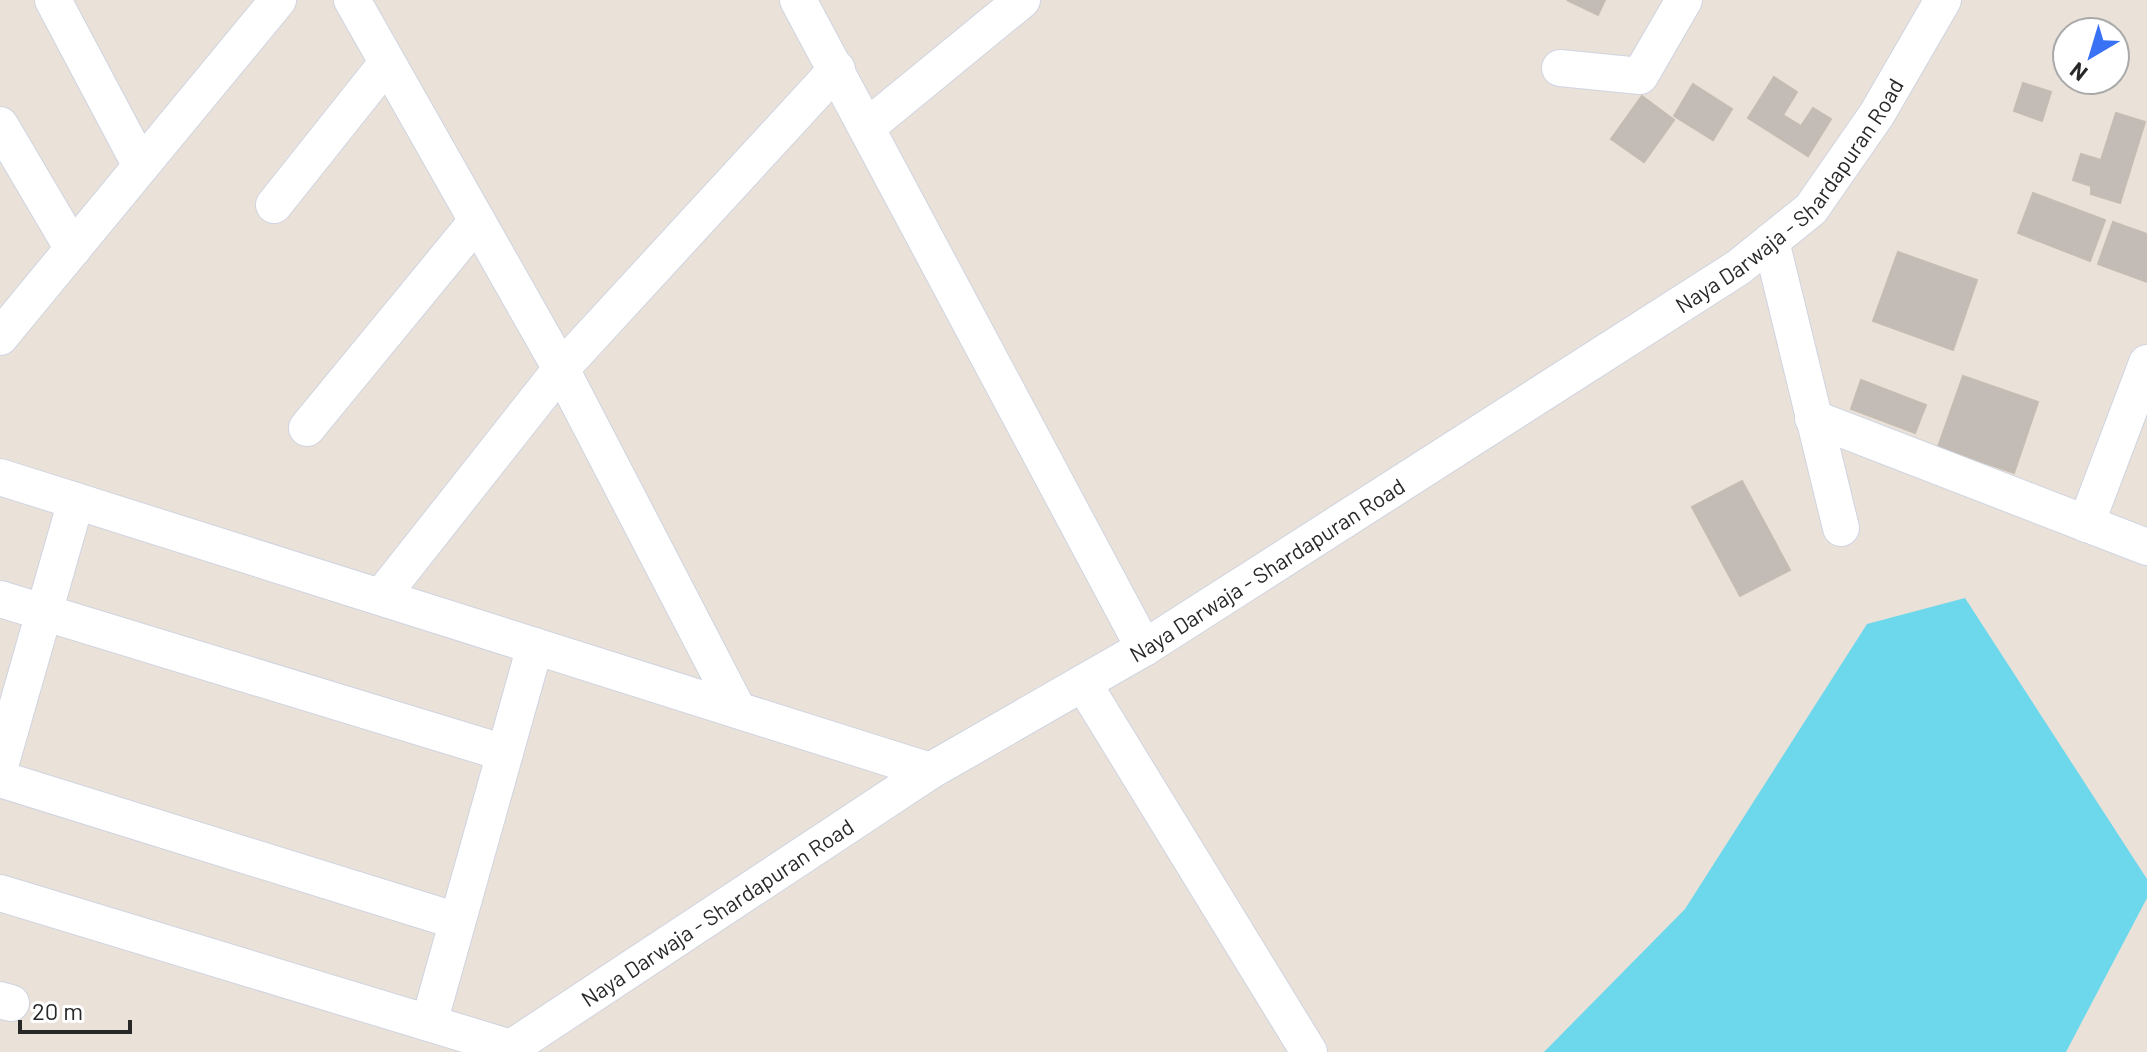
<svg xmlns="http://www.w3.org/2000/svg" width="2147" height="1052" viewBox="0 0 2147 1052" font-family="Barlow,sans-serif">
  <rect width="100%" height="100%" fill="#eae1d9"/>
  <path fill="#6dd8ec" d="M1965,598L2147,879V898L2066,1052H1544L1685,909L1867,624Z"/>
  <g fill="#c2bbb6" stroke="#c5bdb3" stroke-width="2">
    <path d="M1567,0H1605L1598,15Z"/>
    <path d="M1774,77L1797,92L1783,115L1801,126L1813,108L1831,119L1808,156L1748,118Z"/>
    <path d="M2023,83L2051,92L2042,121L2014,111Z"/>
    <path d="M1693,84L1732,109L1713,140L1674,116Z"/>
    <path d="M1642,96L1674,120L1644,162L1611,139Z"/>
    <path d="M2116,113L2145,122L2120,203L2091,194V186L2073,180L2081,154L2101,160Z"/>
    <path d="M2033,193L2105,220L2090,261L2018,233Z"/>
    <path d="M2113,222L2147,234V282L2098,264Z"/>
    <path d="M1898,252L1977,280L1953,350L1873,321Z"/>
    <path d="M1963,376L2038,402L2014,473L1938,447Z"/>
    <path d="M1861,380L1926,405L1915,433L1851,409Z"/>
    <path d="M1742,481L1790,570L1740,596L1692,507Z"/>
  </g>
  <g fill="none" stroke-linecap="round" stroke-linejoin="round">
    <g stroke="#cfd4e1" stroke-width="38">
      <g id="minor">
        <path d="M53,0L141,166"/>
        <path d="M352,0L561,369L738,710"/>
        <path d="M798,0L1144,648"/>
        <path d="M1560,68L1640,76L1684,0"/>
        <path d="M0,125L73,249"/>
        <path d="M867,127L1022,0"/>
        <path d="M274,205L387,63"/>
        <path d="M1771,241L1841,528"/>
        <path d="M0,337L278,0"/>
        <path d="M1813,418L2147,547"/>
        <path d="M307,428L477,221"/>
        <path d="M0,477L930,771"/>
        <path d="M2086,524L2147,363"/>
        <path d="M381,597L561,369L837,69"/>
        <path d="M0,599L505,753"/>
        <path d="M1083,683L1309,1052"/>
        <path d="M0,766L76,501"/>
        <path d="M0,779L457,921"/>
        <path d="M0,893L511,1048"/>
        <path d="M0,1000L11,1003"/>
        <path d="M429,1023L535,646"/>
        <path id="s1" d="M505,1052L930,771L1144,648L1739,267L1811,209L1877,114L1943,0"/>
      </g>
    </g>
    <use href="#minor" stroke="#fff" stroke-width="36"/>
  </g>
  <g text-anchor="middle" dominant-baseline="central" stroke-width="6" stroke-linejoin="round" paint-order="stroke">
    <g font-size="22" fill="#282828" stroke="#fff">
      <text stroke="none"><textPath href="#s1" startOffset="1550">Naya Darwaja - Shardapuran Road</textPath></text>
      <text stroke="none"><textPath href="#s1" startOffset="902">Naya Darwaja - Shardapuran Road</textPath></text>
      <text stroke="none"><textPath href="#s1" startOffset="254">Naya Darwaja - Shardapuran Road</textPath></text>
    </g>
  </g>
  <g transform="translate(2091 56) rotate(218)"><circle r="38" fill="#ffffff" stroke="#a9a9a9" stroke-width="2"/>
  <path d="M0-6L14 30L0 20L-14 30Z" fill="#3a72f6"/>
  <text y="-12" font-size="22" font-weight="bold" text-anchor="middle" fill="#282828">N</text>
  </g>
  <path d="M20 1020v12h110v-12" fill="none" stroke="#282828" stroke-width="4"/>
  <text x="32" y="1020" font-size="24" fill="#282828" stroke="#ffffff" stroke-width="6" paint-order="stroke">20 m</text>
</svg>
